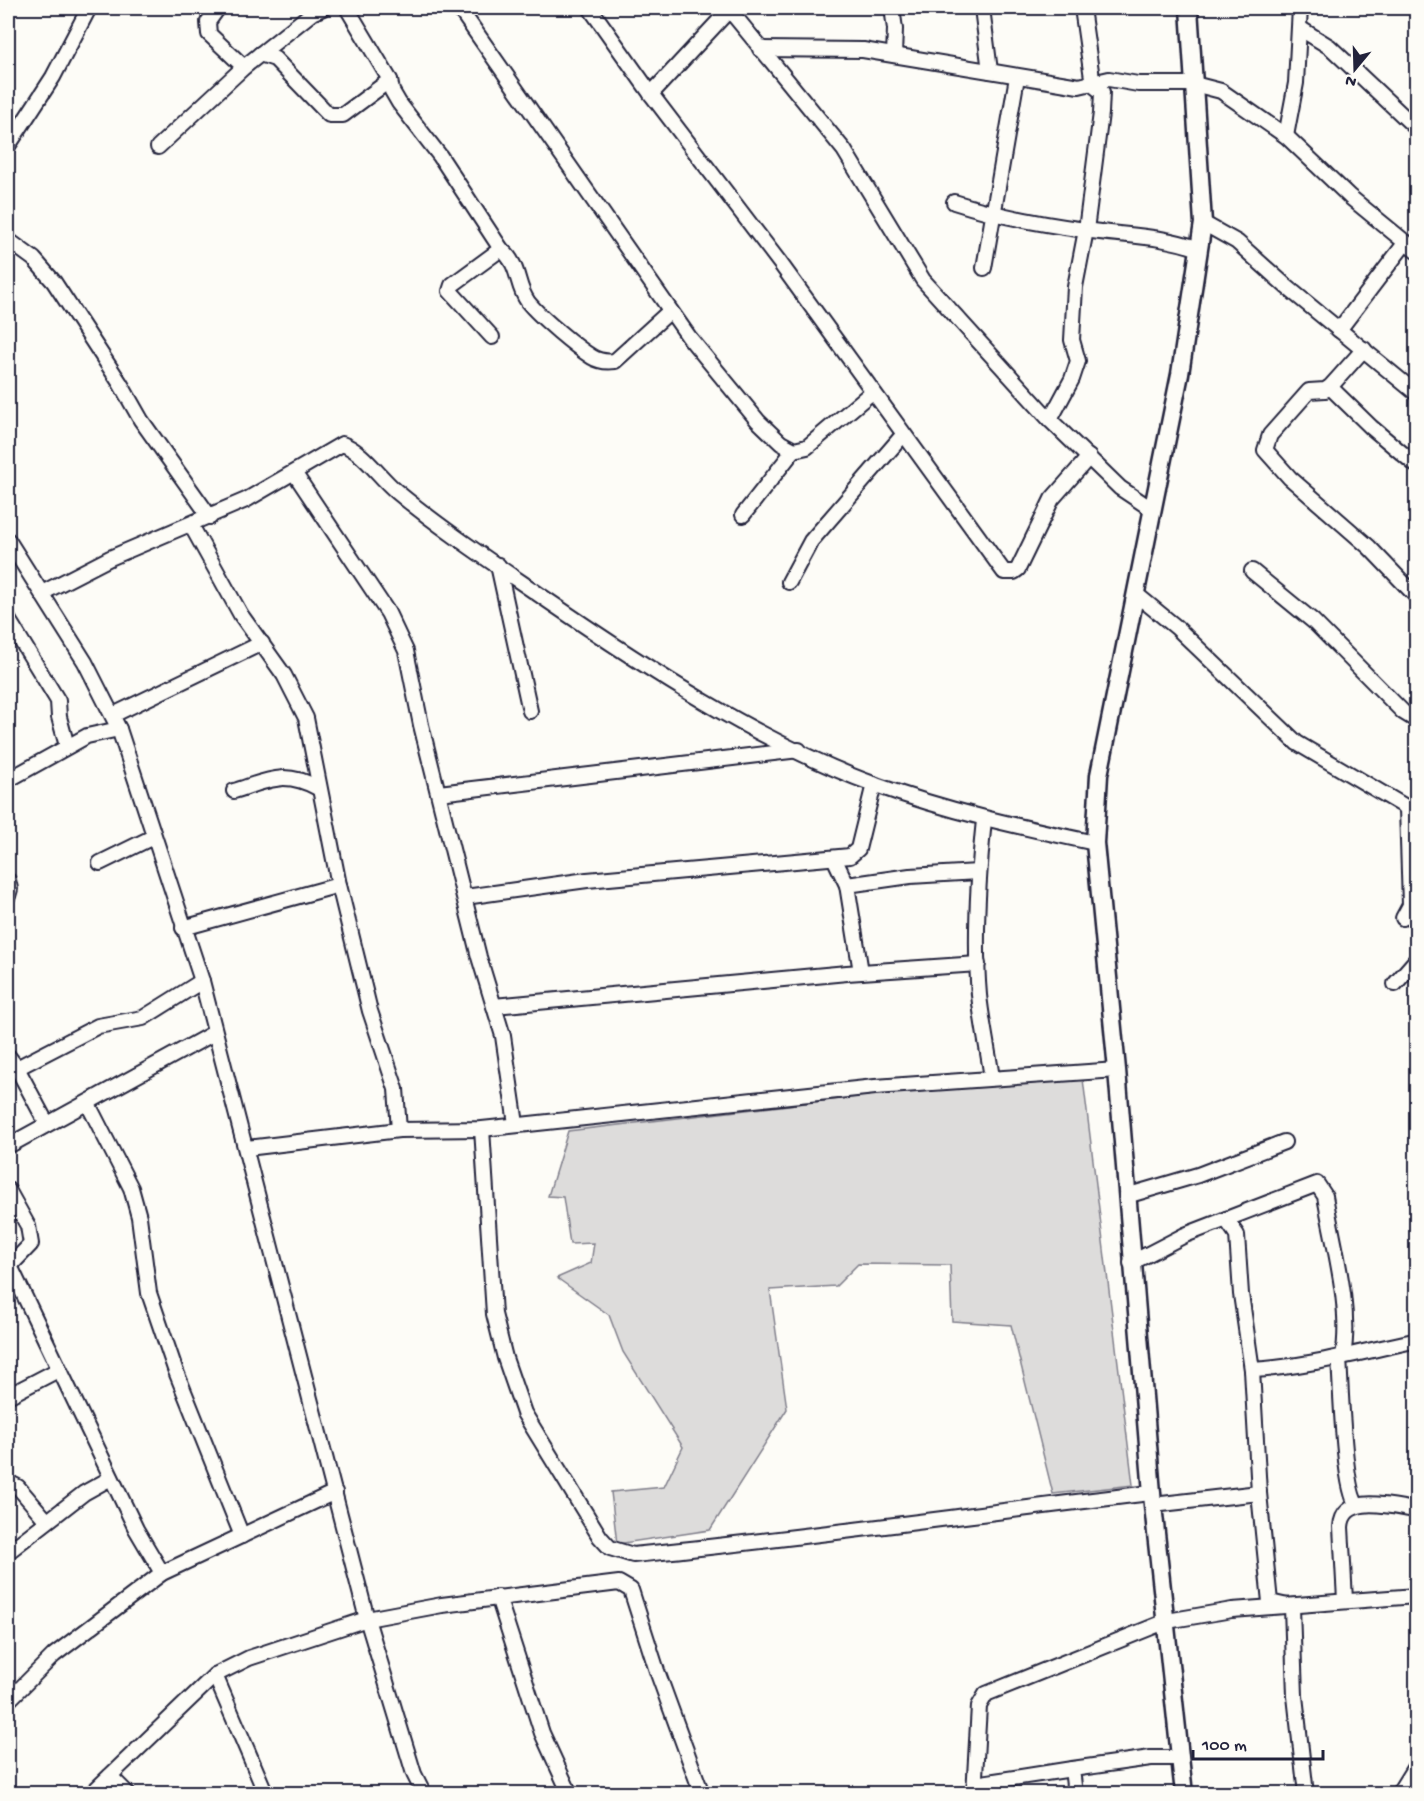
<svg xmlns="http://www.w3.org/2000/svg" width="1424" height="1801" viewBox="0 0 1424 1801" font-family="'Gochi Hand',sans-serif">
  <rect width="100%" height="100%" fill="#fdfcf7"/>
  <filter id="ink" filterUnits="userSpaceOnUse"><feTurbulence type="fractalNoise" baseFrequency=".0167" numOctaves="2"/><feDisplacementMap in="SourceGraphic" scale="12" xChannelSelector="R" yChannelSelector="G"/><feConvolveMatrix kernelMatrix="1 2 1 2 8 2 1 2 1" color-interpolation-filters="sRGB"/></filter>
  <g filter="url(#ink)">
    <path fill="#dddcdb" stroke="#807f8b" stroke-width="1.5" d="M1083,1079L1133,1485L1053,1494L1011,1325L952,1321L950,1265L858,1264L836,1286L770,1290L787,1409L710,1530L617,1544L611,1492L664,1487L683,1447L623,1352L609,1315L557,1278L591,1263L594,1243L570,1244L563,1197L548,1196L568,1131L907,1091Z"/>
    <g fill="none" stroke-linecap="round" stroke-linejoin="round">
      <g stroke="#22223b" stroke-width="18">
        <g id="minor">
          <path d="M218,8L208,22L209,34L244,67"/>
          <path d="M347,8L390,80L392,91L399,103L440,156L501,249C521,266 515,284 528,302C540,317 576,347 592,357C600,362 607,362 615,361L670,311"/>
          <path d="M459,8L689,337L758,421L781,443L794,450L807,447L872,392"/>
          <path d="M590,8L651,94L780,263L1004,572H1014L1018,569L1052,499L1089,457"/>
          <path d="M728,8L844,150L923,280L1050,420L1120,488L1153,510"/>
          <path d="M892,8L895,29L894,55"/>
          <path d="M982,8L990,71"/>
          <path d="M1301,29L1330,47L1416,128"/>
          <path d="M760,49L863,50L1079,86L1109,79L1138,84H1194L1221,91L1286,136L1350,197L1416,251"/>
          <path d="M260,54L275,59L329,115H343L390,80"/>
          <path d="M651,94L731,8"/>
          <path d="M1286,136L1296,83L1300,8"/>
          <path d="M8,146L53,77L89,8"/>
          <path d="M158,147L244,67L312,13L323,8"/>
          <path d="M954,202C997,216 1041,224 1085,230C1124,236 1161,235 1199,249"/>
          <path d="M1203,223L1237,242L1287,287L1416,393"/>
          <path d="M8,240L34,259L54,282L120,383L141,420L210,517"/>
          <path d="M984,268L1017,77"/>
          <path d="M1339,330L1406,242"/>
          <path d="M492,337L450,291L452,285L501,249"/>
          <path d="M1364,349L1330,387L1325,390L1309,391L1270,435L1265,450L1290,478L1369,547L1416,596"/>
          <path d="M1330,387L1371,427L1416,465"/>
          <path d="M1050,420L1072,379L1078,361L1072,340L1075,287L1086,230L1101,113L1102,92L1093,85L1082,8"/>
          <path d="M295,474L388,613L406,651L421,725L479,957L503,1036L516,1124"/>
          <path d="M743,515L794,450"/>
          <path d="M191,525L241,615L284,675L306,718L339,885L370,1011L396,1089L399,1130"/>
          <path d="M8,540L85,662L119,729L202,981L367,1619L414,1774L424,1794"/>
          <path d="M498,565L530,711"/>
          <path d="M1252,571L1313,621L1403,712L1416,720"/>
          <path d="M789,582L811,541L903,435"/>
          <path d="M42,593L110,558L246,500L342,444C363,451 379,477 396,491C440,528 496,565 544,598C643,666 762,744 876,785C947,811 1020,827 1095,843"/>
          <path d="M1137,595L1176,627L1297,743L1416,813"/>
          <path d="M8,619L58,701L59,717L67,746"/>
          <path d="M113,715L262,643"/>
          <path d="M8,780L87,736L119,729"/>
          <path d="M234,791C269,780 284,770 318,788"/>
          <path d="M439,793L799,750"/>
          <path d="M984,820C978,878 974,937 979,995C982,1023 988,1050 992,1078"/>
          <path d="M834,858L847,885L861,972"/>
          <path d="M100,863L153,837"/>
          <path d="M8,880L10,889L8,896"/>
          <path d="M847,885L910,876L978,872"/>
          <path d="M465,897L587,880L850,856L858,849L874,784"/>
          <path d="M1403,918L1410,905L1407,808"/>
          <path d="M183,928L339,885"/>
          <path d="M1395,984L1416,960"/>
          <path d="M494,1006L847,973L978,964"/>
          <path d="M8,1056L17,1068L47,1124"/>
          <path d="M17,1068L98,1026L143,1018L202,981"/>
          <path d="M88,1104L131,1188L139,1217L149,1293L175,1369L242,1536"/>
          <path d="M482,1129L494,1314L505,1358L524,1413L600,1537L610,1548L633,1555C807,1538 979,1513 1151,1493"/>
          <path d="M8,1146L214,1033"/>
          <path d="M247,1148L399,1130L482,1129L875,1087L1117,1070"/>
          <path d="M8,1190L28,1226L31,1244L8,1268"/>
          <path d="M1126,1196L1198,1175L1284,1142"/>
          <path d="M1226,1219L1237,1235L1241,1294L1252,1370L1259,1493L1270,1602L1292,1607L1295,1696L1306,1794"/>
          <path d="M1131,1263L1185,1235L1317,1184L1325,1196C1333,1244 1352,1308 1343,1356"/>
          <path d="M11,1268L136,1529L162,1573"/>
          <path d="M1339,1358C1341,1385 1343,1488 1357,1505"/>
          <path d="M1252,1370C1307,1367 1360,1352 1414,1341"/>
          <path d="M8,1396L58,1370"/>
          <path d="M8,1482L18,1487L47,1521"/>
          <path d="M1153,1505L1259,1493"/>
          <path d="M8,1552L84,1493L111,1478"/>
          <path d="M498,1597L542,1733L570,1794"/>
          <path d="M1345,1600L1341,1527C1343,1492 1393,1507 1416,1510"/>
          <path d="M215,1675L266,1794"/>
          <path d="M8,1701L54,1655L162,1573L335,1492"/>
          <path d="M110,1776L128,1794"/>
          <path d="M975,1784L1072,1769"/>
          <path d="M91,1794L215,1675L249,1658L367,1619L442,1605L619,1583L631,1590L657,1671L702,1794"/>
          <path d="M974,1794L979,1706L986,1694L1167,1621L1232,1610L1416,1596"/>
          <path d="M1075,1794L1072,1769L1151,1758H1179"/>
          <path d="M1398,1794L1416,1765"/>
        </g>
      </g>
      <g stroke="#22223b" stroke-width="21">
        <path id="major" d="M1184,1794L1153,1505L1117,1070L1095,843L1099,775L1180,374L1203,223L1189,8"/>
      </g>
      <use href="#minor" stroke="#fdfcf7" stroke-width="14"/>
      <use href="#major" stroke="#fdfcf7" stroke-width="16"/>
    </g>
  </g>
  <rect width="1424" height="1801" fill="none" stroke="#fdfcf7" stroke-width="30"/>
  <rect x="15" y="15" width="1394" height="1771" fill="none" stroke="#22223b" stroke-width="2" filter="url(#ink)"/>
  <g transform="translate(1355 69) rotate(199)" stroke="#fdfcf7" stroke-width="4.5" paint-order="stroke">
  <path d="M0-4.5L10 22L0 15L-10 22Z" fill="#22223b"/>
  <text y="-9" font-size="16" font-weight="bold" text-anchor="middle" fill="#22223b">N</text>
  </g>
  <path d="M1193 1750v9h130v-9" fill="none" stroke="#22223b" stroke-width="3"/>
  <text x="1202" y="1750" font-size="18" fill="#22223b" stroke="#fdfcf7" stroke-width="4.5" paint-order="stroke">100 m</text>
</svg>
